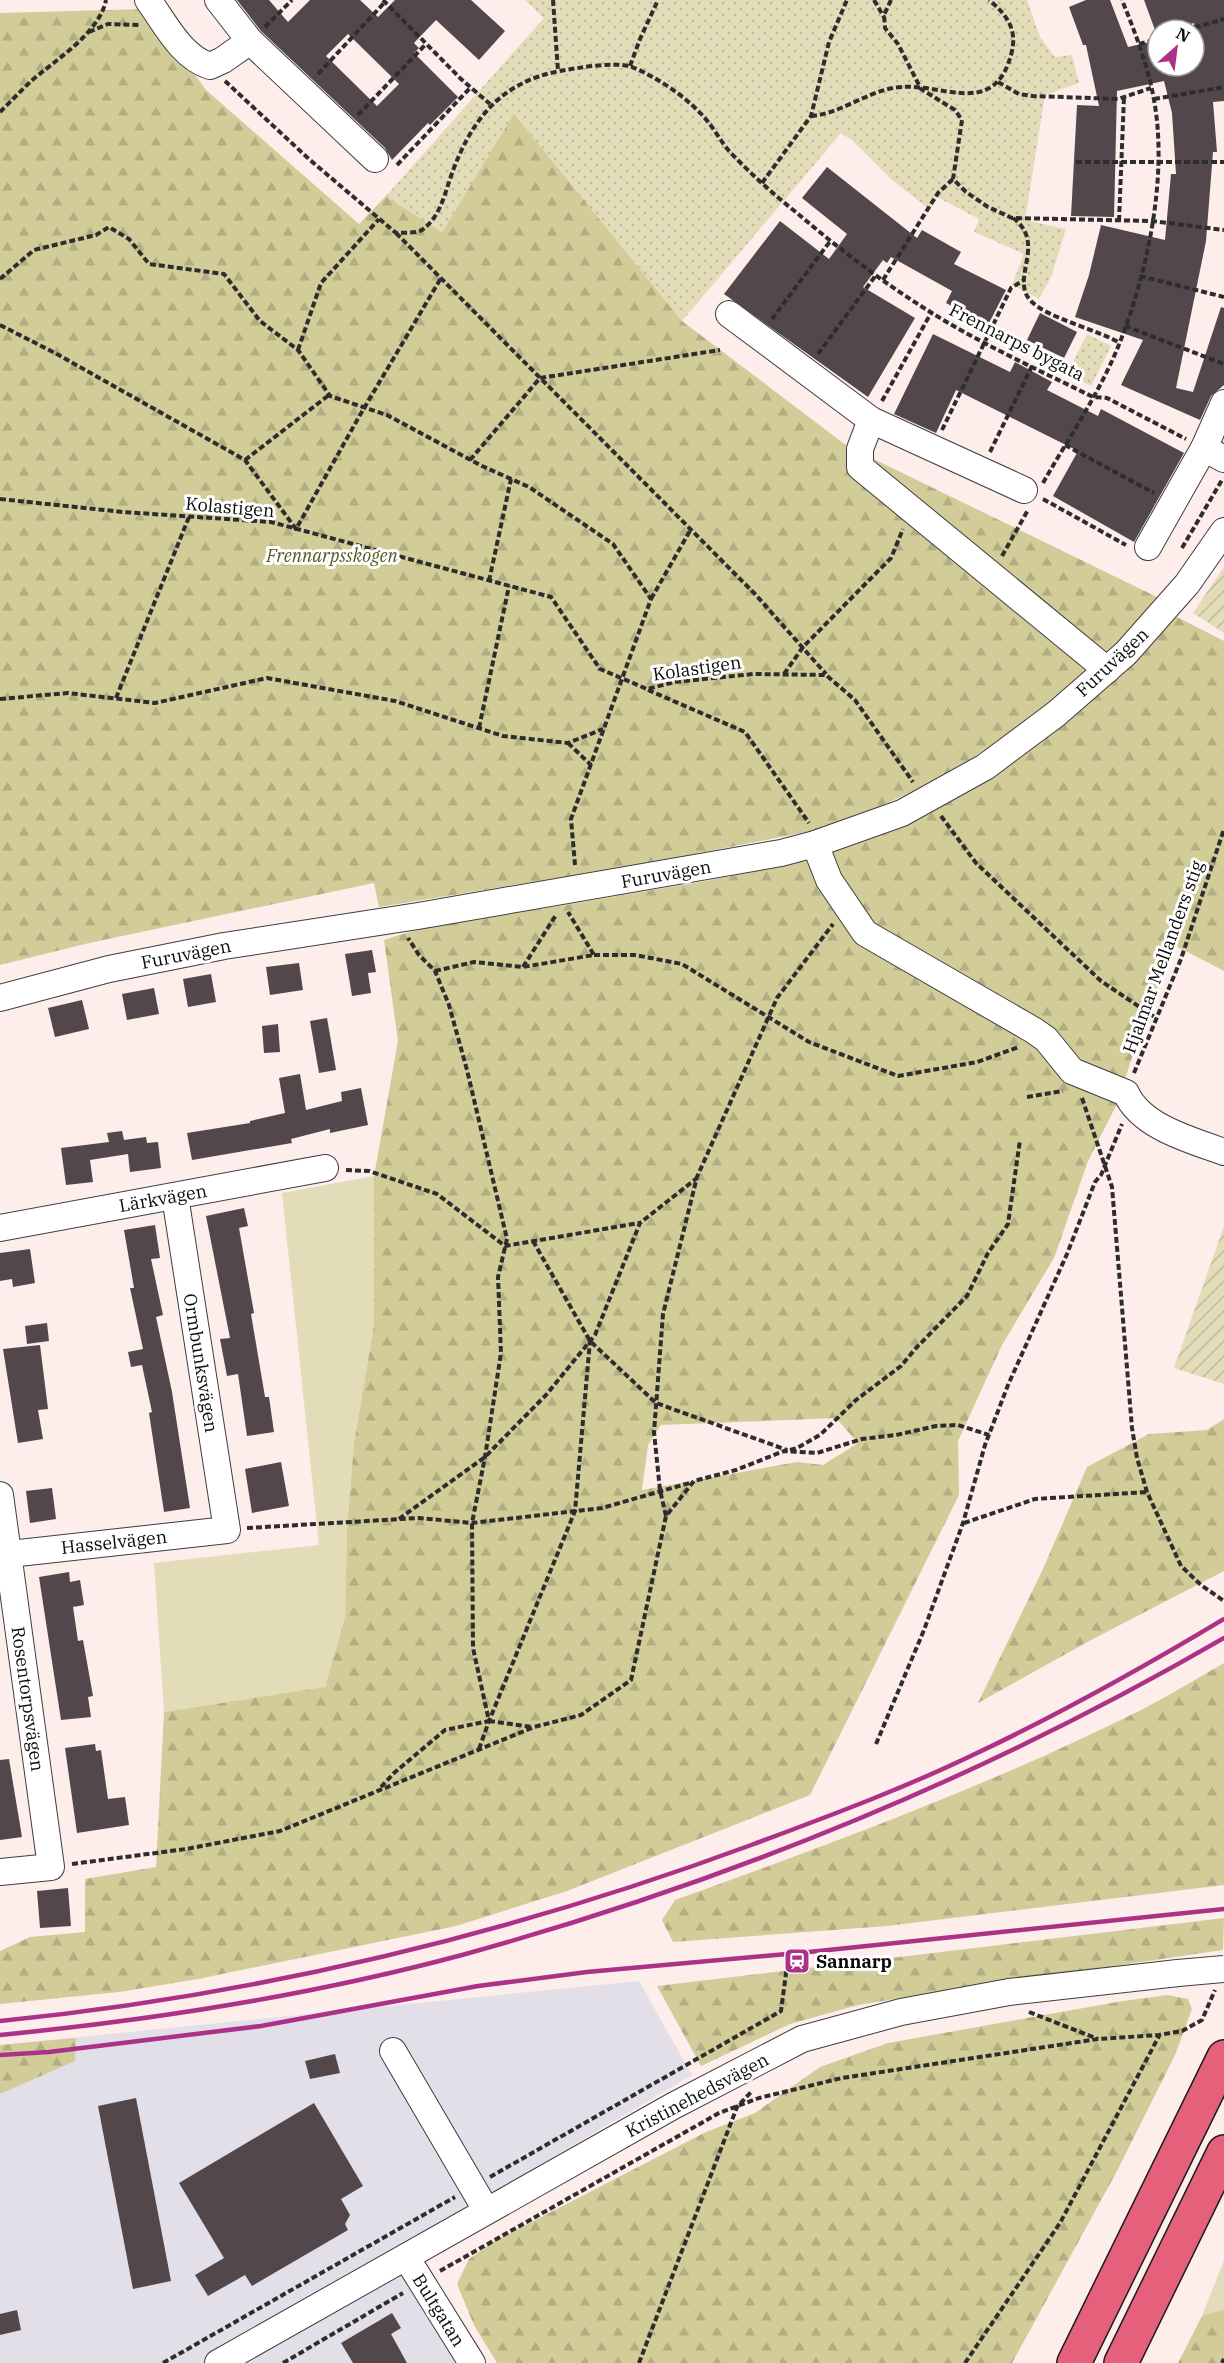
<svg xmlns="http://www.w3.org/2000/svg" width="1224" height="2363" viewBox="0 0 1224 2363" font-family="'IBM Plex Serif',serif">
  <defs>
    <pattern id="forest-firs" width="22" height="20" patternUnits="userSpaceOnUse" patternTransform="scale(1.5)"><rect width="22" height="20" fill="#d2cc99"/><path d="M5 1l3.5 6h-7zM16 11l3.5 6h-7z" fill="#b3ae82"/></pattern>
    <pattern id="park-dots" width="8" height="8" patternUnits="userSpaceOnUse" patternTransform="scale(1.5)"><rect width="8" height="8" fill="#e3dcb8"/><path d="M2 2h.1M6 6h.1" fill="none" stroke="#c1bb9d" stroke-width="1.8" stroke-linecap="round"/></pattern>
    <pattern id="garden-furrows" width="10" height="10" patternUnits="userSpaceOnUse" patternTransform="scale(1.5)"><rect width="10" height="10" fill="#e3dcb8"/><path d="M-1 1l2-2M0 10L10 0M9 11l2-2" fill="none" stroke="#c1bb9d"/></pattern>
  </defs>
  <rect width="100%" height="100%" fill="#fdedeb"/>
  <path fill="#e2dfe9" d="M639,1981L692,2075L396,2250L461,2363H0V2045Z"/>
  <g fill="#e3dcb8">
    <path d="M374,1176V1325L354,1443L347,1528L345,1617L325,1688L164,1712L154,1563L319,1545L282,1193Z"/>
    <path d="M1224,2260V2309L1202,2316Z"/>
  </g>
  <g fill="url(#forest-firs)" fill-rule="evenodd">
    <path d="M146,9L206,90L359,224L386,196L442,232L514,113L682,321L847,446L1159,598L1117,646L1056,702L944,777L837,826L644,864L379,907L374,883L89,943L0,965V13Z"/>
    <path d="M1173,615L1224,641V971L1176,946L1144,1020L1117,1104L1088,1161L1054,1258L1002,1345L958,1441L959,1495L810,1795L567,1891L456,1926L198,1979L119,1992L0,2004V1951L30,1937L85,1932V1879L156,1867L164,1712L325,1687L345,1617L347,1528L354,1443L374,1325V1176L398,1041L384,940C449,918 520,914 588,901C668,887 750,876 828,853C914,827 991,782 1061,727C1103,695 1138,653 1173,615ZM836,1418L858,1443L823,1465L797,1462L642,1490L648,1445L661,1425Z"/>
    <path d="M1224,1419V1571L1091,1640L978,1703L1043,1569L1087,1467L1149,1434L1207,1430Z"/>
    <path d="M1224,1663V1885L887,1926L673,1942L662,1920L675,1900C831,1844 985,1787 1133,1714C1164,1699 1194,1680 1224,1663Z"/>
    <path d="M1224,1918L1223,1950L963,1988L858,2005L790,2024L701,2066L657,1986Z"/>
    <path d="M1168,1995L1188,1999L1192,2009L1175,2055L1117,2171L1012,2363H497L474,2325L457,2284L469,2259L493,2242L706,2132L755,2113L820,2067L888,2043L1123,2001Z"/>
    <path d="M76,2038L75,2061L0,2094V2045Z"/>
    <path d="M1224,2309V2363H1178L1202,2316Z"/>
  </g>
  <g fill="url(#park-dots)">
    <path d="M525,0H1027L1040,37L1055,57L1072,55L1079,83L1045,95L1025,220L1066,229L1051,277L1039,299L1012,285L1024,254L974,232L979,219L937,197L930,210L891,179L852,140L841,133L682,321L514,114L442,232L386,196L544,18Z"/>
    <path d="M1087,334L1111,346L1091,386L1067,374Z"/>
  </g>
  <g fill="url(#garden-furrows)">
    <path d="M1224,567V633L1193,613Z"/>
    <path d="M1224,1226V1384L1174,1368Z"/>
  </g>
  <g fill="#52484b" fill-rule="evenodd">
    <path d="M237,0H269L288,22L310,0H360L378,17L395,0H471L505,31L479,60L436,20L414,43L419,48L414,53L458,97L430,125L428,123L392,160L385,148L261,31ZM348,34L399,84L377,106L326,56Z"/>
    <path d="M1086,0H1110L1128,47L1158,40V66H1194V23L1172,30H1155L1144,0H1224V101L1213,102L1217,152H1213L1206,241L1176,388L1193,392L1221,307L1224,308V385L1211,396L1200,420L1121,385L1143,340L1075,317L1089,275L1101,225L1165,240L1171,174H1176L1172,113L1164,81L1117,91L1114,217L1071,216L1077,105L1099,106L1086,45H1083L1069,7Z"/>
    <path d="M827,167L917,238L922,230L961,252L954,264L1006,290L988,325L946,303L952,291L891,257L887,263L883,260L863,287L915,318L868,397L724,294L780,221L829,259L847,234L802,198Z"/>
    <path d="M1040,313L1077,332L1064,358L1027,340Z"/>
    <path d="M933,334L1010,372L1015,362L1052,382L1047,390L1098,416L1101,409L1184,453L1134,542L1053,496L1078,451L956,390L936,433L894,414Z"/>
    <path d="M372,950L376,972L368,973L371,993L352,996L345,954Z"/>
    <path d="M299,963L303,990L270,995L266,967Z"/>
    <path d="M211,974L216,1002L188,1007L183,979Z"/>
    <path d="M154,988L159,1014L127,1020L122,994Z"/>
    <path d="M82,1000L89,1029L55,1037L48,1008Z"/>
    <path d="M327,1018L336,1070L319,1073L310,1021Z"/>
    <path d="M278,1024L280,1052L264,1053L262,1026Z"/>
    <path d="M300,1074L306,1110L342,1101L341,1092L361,1088L368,1125L330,1133V1129L291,1139L292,1143L192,1160L187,1133L250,1123V1121L285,1113L279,1078Z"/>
    <path d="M122,1131L124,1140L146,1137L147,1143L158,1142L161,1168L130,1172L128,1154L90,1160L93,1182L66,1185L61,1148L109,1142L107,1133Z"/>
    <path d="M244,1208L248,1226L239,1228L254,1313L251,1314L265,1397H269L274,1432L247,1436L238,1374L227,1376L220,1339L230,1338L206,1216Z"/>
    <path d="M155,1225L160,1258L151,1259L163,1315L156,1317L172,1392L190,1508L164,1512L149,1413L152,1412L142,1365L131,1367L128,1352L143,1349L130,1288H134L124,1230Z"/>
    <path d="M30,1249L35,1283L13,1287L12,1279L0,1281V1253Z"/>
    <path d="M47,1323L49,1341L27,1344L25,1326Z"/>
    <path d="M40,1345L48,1409L38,1410L43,1439L18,1443L3,1349Z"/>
    <path d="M281,1462L289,1506L252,1513L245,1469Z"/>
    <path d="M52,1488L56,1519L30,1523L26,1491Z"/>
    <path d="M69,1572L70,1582L80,1580L84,1605L73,1607L78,1641L83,1640L93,1696L88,1697L91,1717L61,1720L39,1577Z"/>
    <path d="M95,1744L96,1751L101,1750L108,1799L125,1797L129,1825L77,1833L65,1748Z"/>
    <path d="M9,1759L22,1837L0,1840V1760Z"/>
    <path d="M68,1888L71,1926L40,1928L37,1891Z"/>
    <path d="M335,2054L340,2073L310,2079L305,2061Z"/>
    <path d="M136,2098L171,2281L133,2289L98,2106Z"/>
    <path d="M314,2103L363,2186L341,2199L350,2215L345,2224L348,2230L252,2286L245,2275L208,2296L195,2275L224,2258L179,2183Z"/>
    <path d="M17,2310L21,2330L0,2335V2314Z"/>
    <path d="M392,2313L401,2328L391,2334L407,2363H353L341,2343Z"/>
  </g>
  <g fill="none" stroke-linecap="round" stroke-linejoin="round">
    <g stroke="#3e3e3e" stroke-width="28">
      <g id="minor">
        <path d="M148,0C165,23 181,57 210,66L223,60L250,41"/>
        <path d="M218,0L250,41L375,159"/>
        <path d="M729,314L871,420L1024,490"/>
        <path d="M871,420L860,449V467L1107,670"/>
        <path d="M1204,448L1224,459"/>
        <path d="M1148,547L1204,448L1224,403"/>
        <path d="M815,844L829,880L865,933L1033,1030L1046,1039L1072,1071L1126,1093C1141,1127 1191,1140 1224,1152"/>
        <path d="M0,998L109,969L224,946L418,916L781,853L815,844L902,813L985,767L1056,714L1126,653L1187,584L1224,531"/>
        <path d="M0,1228L325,1168"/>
        <path d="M0,1495L51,1867L0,1872"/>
        <path d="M0,1555L227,1530L175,1196"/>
        <path d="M393,2051L486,2210"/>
        <path d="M406,2257L472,2363"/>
        <path d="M218,2363L673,2106L802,2039L901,2012L1009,1992L1178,1973"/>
      </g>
    </g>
    <g stroke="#1c1c1c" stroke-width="36">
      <g id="highway">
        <path d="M1074,2363L1224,2057"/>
        <path d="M1121,2363L1224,2152"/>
      </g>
    </g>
    <g stroke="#2d2d2d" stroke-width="4" stroke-dasharray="6 3" stroke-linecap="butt">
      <path d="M383,0L461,79L490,104"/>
      <path d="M553,0L558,71"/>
      <path d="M874,0L884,17"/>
      <path d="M891,0L884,15L885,28L898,44L921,89L955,110L962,120L953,179L966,192L988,207L1012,218L1152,221L1224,230"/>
      <path d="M265,27L292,0"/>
      <path d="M1186,30L1224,19"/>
      <path d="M89,32L108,24L140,25"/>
      <path d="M1139,44L1158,39"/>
      <path d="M630,66L640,39L658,0"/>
      <path d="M318,74L385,2"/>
      <path d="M225,81L310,160L396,233C403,232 416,234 422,230C439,218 444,197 450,179C469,123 499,82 560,71C578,68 615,61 632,67C659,78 691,100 709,123C716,132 722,143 730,152C751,174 773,194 797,213C839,249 885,284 932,313C983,345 1039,370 1093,397L1107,398L1186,439"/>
      <path d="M998,82L1019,94L1033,96L1118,99L1151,88"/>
      <path d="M1154,99L1224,87"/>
      <path d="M0,112C10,102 20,92 30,82C55,60 99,34 106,0"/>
      <path d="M358,115L426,44"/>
      <path d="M811,116C839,114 865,93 893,88C939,79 995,123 1012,51C1017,28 1006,14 989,0"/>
      <path d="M1076,162H1224"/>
      <path d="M397,165L471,87"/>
      <path d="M762,183L811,116L829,42L847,0"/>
      <path d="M1013,218C1048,244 1008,280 1032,302C1050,319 1096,329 1120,343"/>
      <path d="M1119,221L1124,97"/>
      <path d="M396,233L755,594L826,674"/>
      <path d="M1140,276L1224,297"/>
      <path d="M0,279L34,250L96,235L109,227L129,239L149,264L224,274L260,321L298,350L330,396L387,415L482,466L529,487L613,544L651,599L571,819L575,865"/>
      <path d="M883,280L938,193L953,179"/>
      <path d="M772,319L831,240"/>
      <path d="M0,325L55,353L245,460L296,529L360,415L441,278"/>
      <path d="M1125,326L1224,364"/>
      <path d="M298,350L321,283L379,219"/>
      <path d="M818,354L876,275"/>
      <path d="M882,401L931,313"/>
      <path d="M942,430L1011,288L1024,280"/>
      <path d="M1065,445L1154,493"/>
      <path d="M990,452L1032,366"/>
      <path d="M245,460L329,395"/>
      <path d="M470,460L540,378L720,350"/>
      <path d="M1043,483C1069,437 1101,391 1120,342C1148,271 1168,175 1154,100C1148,66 1135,32 1122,0"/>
      <path d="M0,499L123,512L271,522L551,597L600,669L647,689L675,682L753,674L826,675L855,700L913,782"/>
      <path d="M1043,499L1126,545"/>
      <path d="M1182,548L1222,480"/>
      <path d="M1002,556L1028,510"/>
      <path d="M489,581L511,479"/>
      <path d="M651,599L691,529"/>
      <path d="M784,674L803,647L891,558L903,529"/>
      <path d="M648,690L745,732L809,823"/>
      <path d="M116,698L189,517"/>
      <path d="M0,699L68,693L155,703L267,678L395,701L503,736L568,743L603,729"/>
      <path d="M479,728L509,586"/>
      <path d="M568,743L591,765"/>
      <path d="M941,816L976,863L1101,981L1156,1018"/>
      <path d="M594,955H635L682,964L809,1042L898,1076L977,1062L1019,1047"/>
      <path d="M523,967L556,915"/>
      <path d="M435,971L474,962L523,967L594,955L568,912"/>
      <path d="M1134,1073L1181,959L1224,829"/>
      <path d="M1027,1097L1063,1091"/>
      <path d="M1082,1098L1112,1187L1132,1428L1137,1458L1147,1492L1181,1566L1201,1585L1224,1601"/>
      <path d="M346,1170L369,1171L437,1194L505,1246L639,1223"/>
      <path d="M533,1241L590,1341L656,1403L787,1450"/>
      <path d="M790,1450L797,1448L820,1435L856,1400L901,1366L916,1348L967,1296L988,1253L1008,1224L1020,1140"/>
      <path d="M666,1516L660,1490L654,1432L663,1314L697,1177L777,998L833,924"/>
      <path d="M399,1519L485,1457L546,1395L595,1335L640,1223L697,1178"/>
      <path d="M964,1523L1035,1499L1147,1492"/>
      <path d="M247,1528L419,1518L472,1523L602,1508L693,1482"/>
      <path d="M489,1721L533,1727"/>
      <path d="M876,1744L924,1630L963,1523L985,1445L1008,1385L1067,1254L1095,1182L1101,1175L1122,1124"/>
      <path d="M479,1749L489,1721L575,1511L590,1341"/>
      <path d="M381,1787L394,1773L445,1730L489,1721L473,1648L472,1523L485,1457L501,1353L498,1277L507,1239L467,1070L449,1005L435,971L419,955L408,938"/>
      <path d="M72,1864L186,1849L280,1831L534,1727L581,1715L631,1680L666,1516L694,1481L736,1470L784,1451L817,1453L862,1439L896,1435L936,1426L958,1425L989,1435"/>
      <path d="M1029,2012L1098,2039"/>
      <path d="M490,2177L781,2011L787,1966"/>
      <path d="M440,2271L719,2113L759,2098L842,2078L1098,2039L1159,2035L1182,2031L1202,2020L1215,1990"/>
      <path d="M163,2363L455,2197"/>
      <path d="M283,2363L403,2293"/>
      <path d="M639,2363L737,2107L752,2091"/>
      <path d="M965,2363L1060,2223L1159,2036"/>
      <path d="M1222,2363L1224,2359"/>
    </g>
    <use href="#minor" stroke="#fff" stroke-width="26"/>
    <use href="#highway" stroke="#e5607a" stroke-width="33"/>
    <g stroke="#ac3287" stroke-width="4.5">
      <path d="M0,2021C261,1995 508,1935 754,1844C829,1816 905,1788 977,1753C1062,1713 1144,1667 1224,1619"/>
      <path d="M0,2035C153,2020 313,1995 462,1955C727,1882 986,1776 1224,1638"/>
      <path d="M0,2055L49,2052L261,2026L478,1986L587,1972L809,1952L1224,1909"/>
    </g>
    <g stroke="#3e3e3e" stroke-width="28" stroke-linecap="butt">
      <path id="minor-bridge" d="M1178,1973L1224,1969"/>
    </g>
    <use href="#minor-bridge" stroke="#fff" stroke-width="26"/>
  </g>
  <defs>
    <g id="station-square" transform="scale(1.35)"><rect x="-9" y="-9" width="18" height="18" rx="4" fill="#ac3287" stroke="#fff"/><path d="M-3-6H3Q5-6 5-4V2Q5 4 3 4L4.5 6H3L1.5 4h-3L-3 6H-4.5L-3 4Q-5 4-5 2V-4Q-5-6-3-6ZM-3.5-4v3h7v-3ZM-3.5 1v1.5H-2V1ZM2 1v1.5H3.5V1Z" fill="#fff"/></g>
  </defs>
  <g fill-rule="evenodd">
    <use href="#station-square" x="797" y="1961"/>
  </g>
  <g text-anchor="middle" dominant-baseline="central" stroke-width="6" stroke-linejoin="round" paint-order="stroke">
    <g font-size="18" fill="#0b0b0b" stroke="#fff">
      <text transform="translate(1017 342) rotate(27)">Frennarps bygata</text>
      <text transform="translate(230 507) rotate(5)">Kolastigen</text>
      <text transform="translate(1112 662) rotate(-43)">Furuvägen</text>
      <text transform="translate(697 668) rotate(-8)">Kolastigen</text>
      <text transform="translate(666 874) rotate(-10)">Furuvägen</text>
      <text transform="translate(186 954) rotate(-11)">Furuvägen</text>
      <text transform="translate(1163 957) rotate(-70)">Hjalmar Mellanders stig</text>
      <text transform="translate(163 1198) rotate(-10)">Lärkvägen</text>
      <text transform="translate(201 1363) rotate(81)">Ormbunksvägen</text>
      <text transform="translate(114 1542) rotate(-6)">Hasselvägen</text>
      <text transform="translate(28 1699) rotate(82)">Rosentorpsvägen</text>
      <text transform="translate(697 2095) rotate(-28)">Kristinehedsvägen</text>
      <text transform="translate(439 2310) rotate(58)">Bultgatan</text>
    </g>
    <g font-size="18" font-style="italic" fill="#535b22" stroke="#fff">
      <text x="332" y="555">Frennarpsskogen</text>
    </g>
    <g font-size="18" font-weight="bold" fill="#0b0b0b" stroke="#fff" text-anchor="start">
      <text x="816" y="1961">Sannarp</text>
    </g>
  </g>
  <g transform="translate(1176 48) rotate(28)"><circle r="28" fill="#ffffff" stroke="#9d9d9d" stroke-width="1.5"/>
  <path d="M0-4.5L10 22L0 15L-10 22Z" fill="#ac3287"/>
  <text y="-9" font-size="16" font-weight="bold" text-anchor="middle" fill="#0b0b0b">N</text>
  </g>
</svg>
